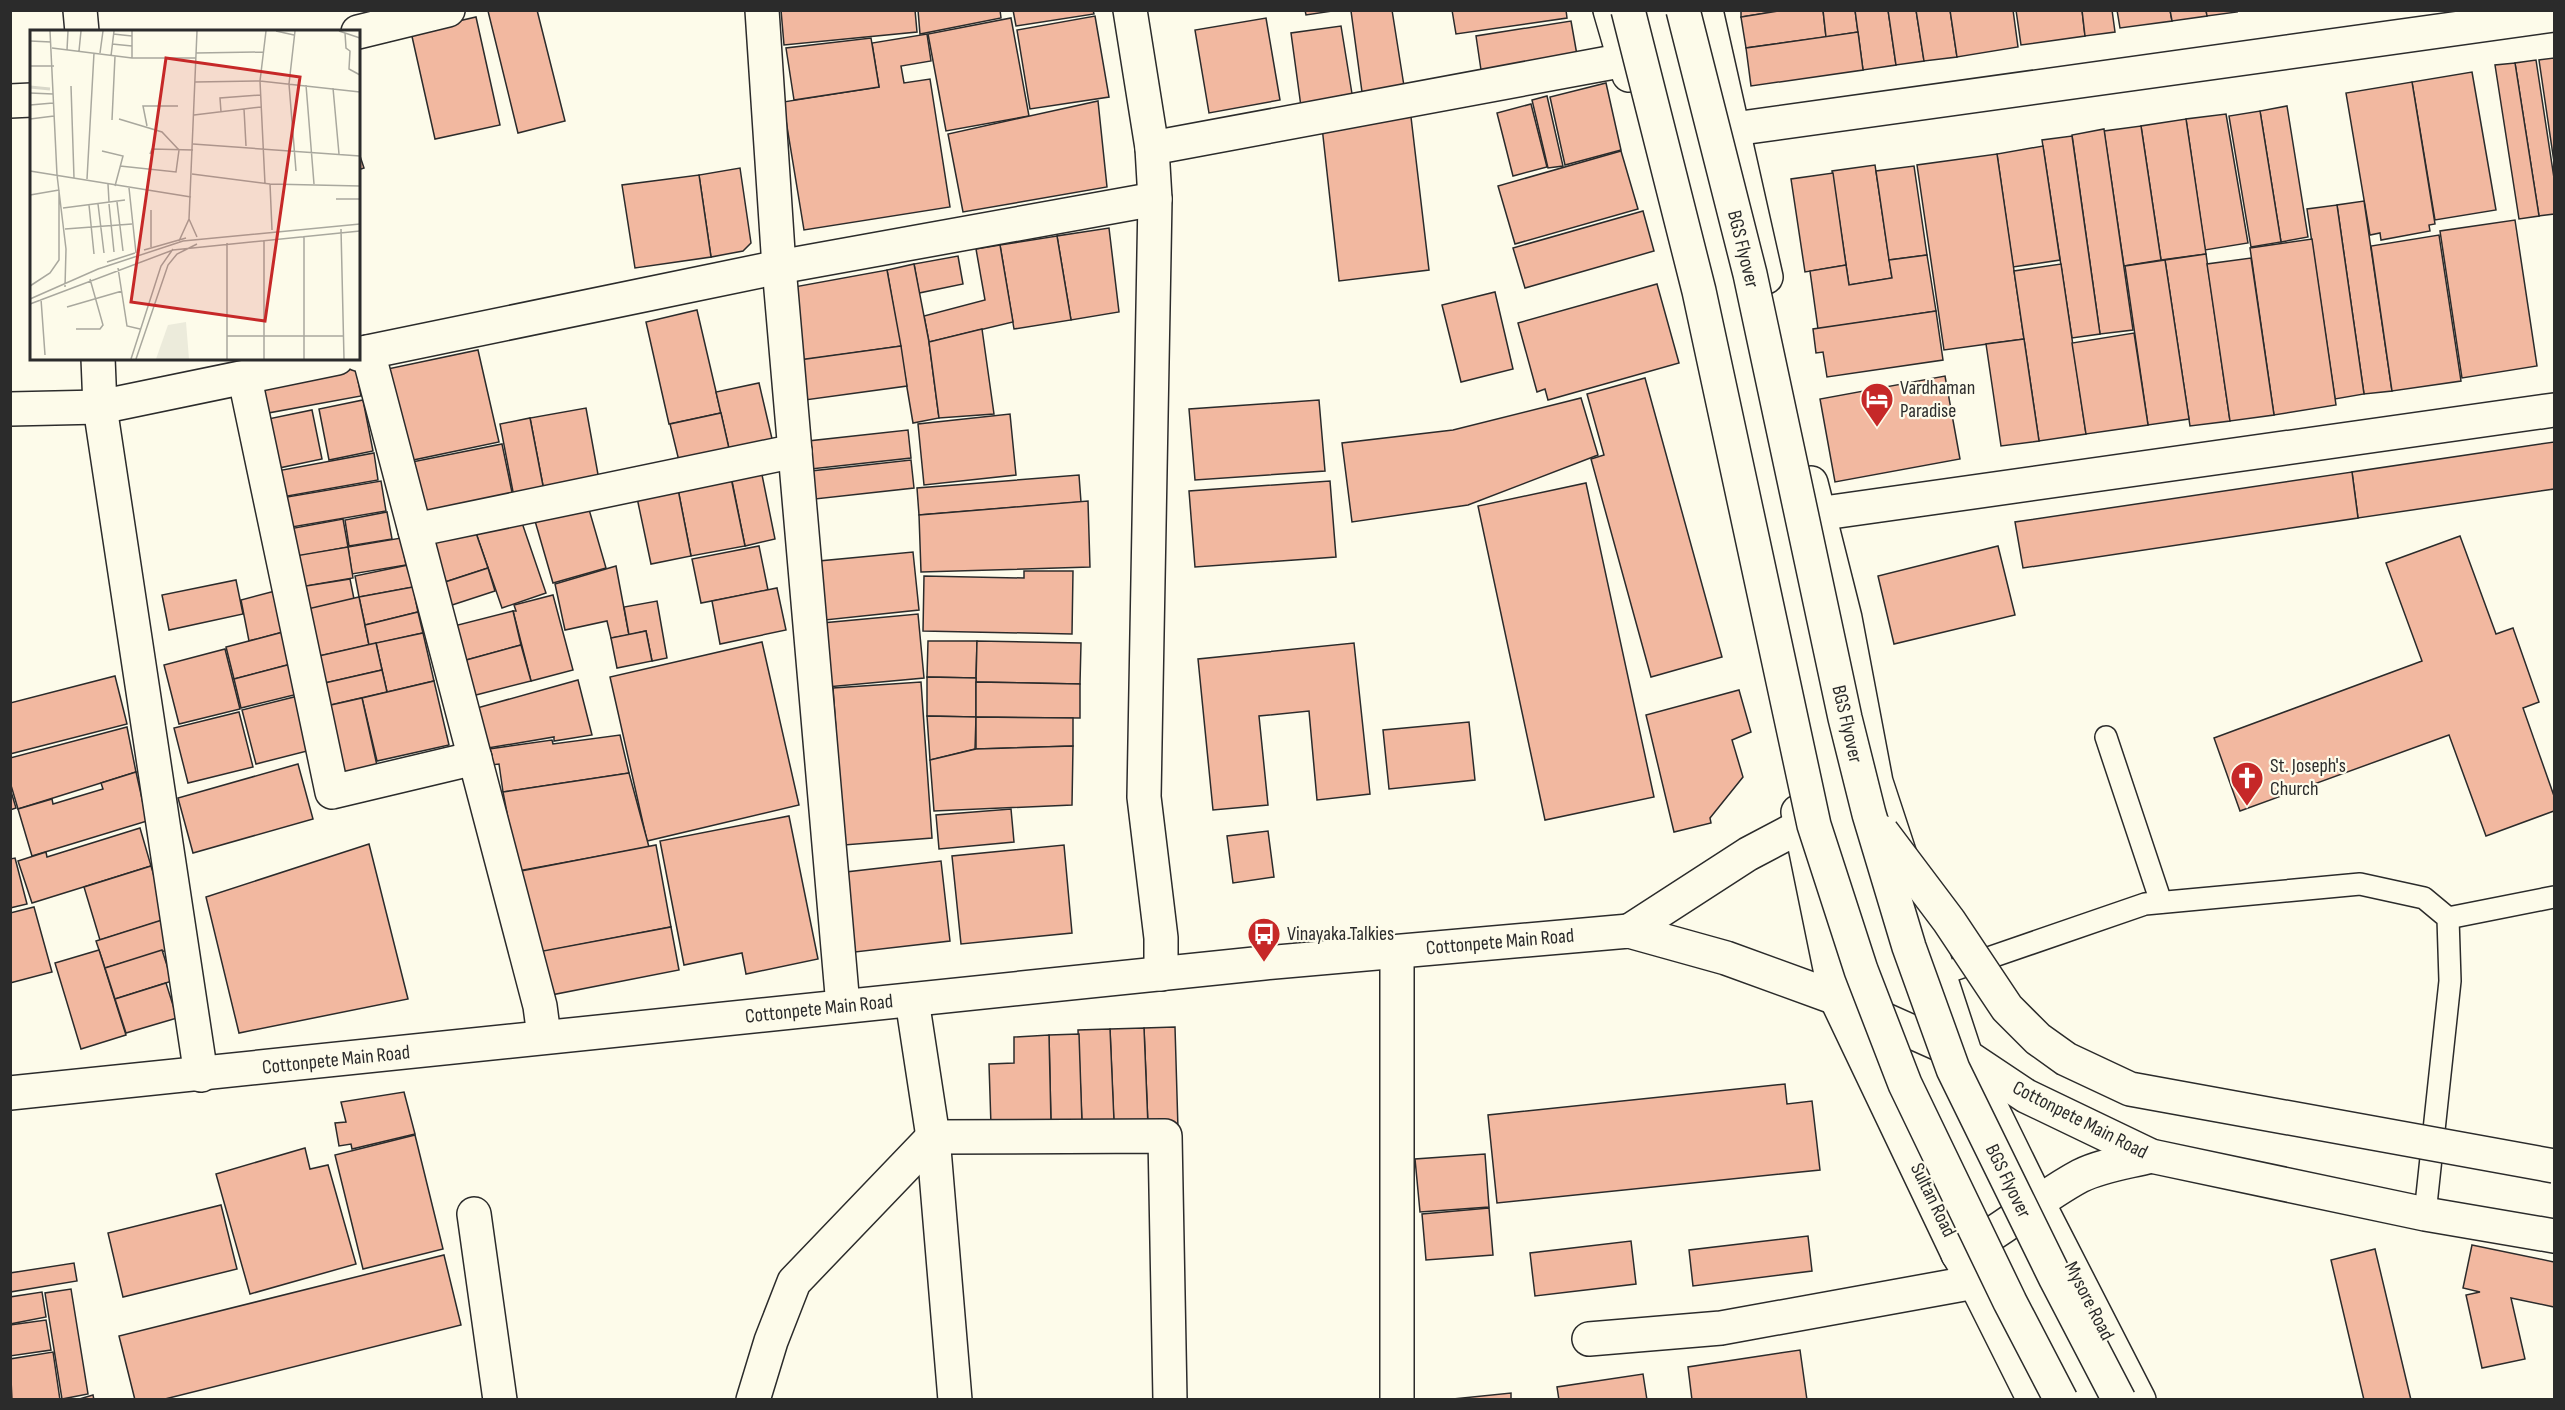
<svg xmlns="http://www.w3.org/2000/svg" width="2565" height="1410" viewBox="0 0 2565 1410" font-family="'Sofia Sans Condensed',sans-serif">
  <rect width="100%" height="100%" fill="#fdfbea"/>
  <g fill="#f2b8a0" stroke="#2b2b2b" stroke-width="1.5">
    <path d="M537,10L565,121L518,133L488,11Z"/>
    <path d="M781,10H915L917,32L784,45Z"/>
    <path d="M918,10H1000L1001,18L920,34Z"/>
    <path d="M1013,10H1093L1094,14L1016,26Z"/>
    <path d="M1305,10H1339L1306,15Z"/>
    <path d="M1392,10L1404,86L1362,92L1351,11Z"/>
    <path d="M1452,10H1566L1567,18L1456,34Z"/>
    <path d="M1741,10H1784L1741,17Z"/>
    <path d="M1784,10H1823L1826,37L1746,48L1741,17Z"/>
    <path d="M1823,10H1855L1858,32L1826,37Z"/>
    <path d="M1855,10H1888L1896,65L1863,70Z"/>
    <path d="M1888,10H1916L1924,61L1896,65Z"/>
    <path d="M1916,10H1950L1957,57L1924,61Z"/>
    <path d="M1950,10H2013L2018,47L1957,57Z"/>
    <path d="M2016,10H2082L2085,36L2021,45Z"/>
    <path d="M2082,10H2112L2115,32L2085,36Z"/>
    <path d="M2117,10H2170L2172,21L2120,28Z"/>
    <path d="M2170,10H2206L2207,16L2172,21Z"/>
    <path d="M2206,10H2236L2237,12L2207,16Z"/>
    <path d="M1095,16L1109,97L1030,109L1017,30Z"/>
    <path d="M476,17L500,125L435,139L411,32Z"/>
    <path d="M1011,18L1029,116L946,131L928,34Z"/>
    <path d="M1266,18L1280,100L1209,113L1195,30Z"/>
    <path d="M1571,21L1577,55L1481,70L1476,36Z"/>
    <path d="M1341,26L1354,106L1302,114L1291,33Z"/>
    <path d="M1858,32L1863,70L1751,86L1746,48Z"/>
    <path d="M927,34L931,61L901,66L904,83L930,79L950,207L804,230L783,102L879,87L872,43Z"/>
    <path d="M871,38L879,87L794,100L786,48Z"/>
    <path d="M2554,58V162L2539,60Z"/>
    <path d="M2536,60L2554,178V214L2539,216L2515,63Z"/>
    <path d="M2515,63L2539,216L2519,219L2495,65Z"/>
    <path d="M2472,72L2496,210L2435,220L2412,82Z"/>
    <path d="M2412,82L2435,224L2429,225L2430,231L2381,240L2380,233L2370,235L2346,93Z"/>
    <path d="M1606,83L1621,150L1565,165L1550,97Z"/>
    <path d="M1547,96L1563,166L1548,168L1532,100Z"/>
    <path d="M1098,101L1107,187L963,212L948,134Z"/>
    <path d="M1531,104L1547,167L1513,176L1497,113Z"/>
    <path d="M2287,106L2308,237L2281,242L2260,111Z"/>
    <path d="M2260,111L2281,242L2251,247L2229,116Z"/>
    <path d="M2226,114L2248,243L2205,250L2186,119Z"/>
    <path d="M1411,117L1429,270L1339,281L1322,127Z"/>
    <path d="M2186,119L2206,254L2161,260L2141,126Z"/>
    <path d="M2141,126L2161,260L2124,266L2104,131Z"/>
    <path d="M2104,129L2133,330L2100,334L2072,135Z"/>
    <path d="M2072,136L2100,334L2072,338L2042,140Z"/>
    <path d="M2043,146L2060,260L2013,267L1997,154Z"/>
    <path d="M358,150L364,168L358,170Z"/>
    <path d="M1621,151L1638,209L1515,244L1498,186Z"/>
    <path d="M1997,154L2024,339L1944,350L1917,165Z"/>
    <path d="M1875,165L1892,278L1849,285L1832,171Z"/>
    <path d="M1914,166L1927,255L1889,260L1876,171Z"/>
    <path d="M740,168L751,243L743,251L711,257L699,175Z"/>
    <path d="M1833,173L1846,265L1805,272L1791,179Z"/>
    <path d="M699,175L711,257L635,268L622,185Z"/>
    <path d="M2364,201L2392,391L2364,394L2337,205Z"/>
    <path d="M2337,205L2364,394L2335,399L2307,209Z"/>
    <path d="M1643,211L1654,251L1525,288L1513,248Z"/>
    <path d="M2515,220L2537,366L2462,378L2440,231Z"/>
    <path d="M1109,228L1119,312L1071,320L1057,236Z"/>
    <path d="M2439,235L2461,381L2392,391L2371,246Z"/>
    <path d="M1057,236L1071,320L1014,329L1000,245Z"/>
    <path d="M2312,239L2336,405L2274,415L2250,248Z"/>
    <path d="M1000,245L1013,322L929,342L924,316L985,300L976,249Z"/>
    <path d="M2206,254L2230,421L2190,426L2165,260Z"/>
    <path d="M1927,255L1936,311L1818,329L1810,271L1846,265L1849,285L1892,278L1889,260Z"/>
    <path d="M958,256L963,284L919,293L914,264Z"/>
    <path d="M2251,258L2274,415L2230,421L2207,264Z"/>
    <path d="M2165,260L2189,419L2148,425L2125,266Z"/>
    <path d="M914,264L929,342L939,418L913,423L887,270Z"/>
    <path d="M2061,264L2086,434L2039,441L2014,271Z"/>
    <path d="M887,270L901,346L803,360L794,287Z"/>
    <path d="M1657,284L1679,363L1548,400L1545,389L1537,392L1518,323Z"/>
    <path d="M1495,292L1513,369L1461,382L1442,305Z"/>
    <path d="M697,310L721,413L669,424L646,322Z"/>
    <path d="M1936,311L1943,360L1827,377L1823,352L1816,353L1813,329Z"/>
    <path d="M982,329L994,414L939,418L929,342Z"/>
    <path d="M2134,333L2148,425L2086,434L2072,343Z"/>
    <path d="M2024,339L2039,441L2001,446L1986,344Z"/>
    <path d="M901,346L907,386L805,400L799,360Z"/>
    <path d="M478,350L499,442L399,463L378,371Z"/>
    <path d="M355,364L361,396L268,413L263,381Z"/>
    <path d="M1945,376L1960,459L1835,482L1820,399Z"/>
    <path d="M1645,378L1722,657L1651,677L1591,459L1604,455L1587,394Z"/>
    <path d="M759,383L773,443L730,453L716,392Z"/>
    <path d="M1581,398L1598,455L1468,505L1352,522L1342,443L1453,430Z"/>
    <path d="M363,400L373,451L329,460L319,409Z"/>
    <path d="M1319,400L1325,471L1195,480L1189,409Z"/>
    <path d="M586,408L599,480L544,491L530,418Z"/>
    <path d="M312,410L322,459L279,468L268,419Z"/>
    <path d="M721,413L730,453L680,465L670,424Z"/>
    <path d="M1010,414L1016,475L924,485L918,424Z"/>
    <path d="M530,418L544,491L514,497L500,424Z"/>
    <path d="M908,430L911,458L811,469L808,441Z"/>
    <path d="M2554,442V489L2358,518L2352,472Z"/>
    <path d="M502,444L514,502L414,522L402,464Z"/>
    <path d="M374,453L378,480L282,497L277,471Z"/>
    <path d="M911,460L914,488L815,499L811,471Z"/>
    <path d="M760,465L775,539L745,546L730,471Z"/>
    <path d="M2352,472L2358,518L2023,568L2015,522Z"/>
    <path d="M730,473L745,546L691,556L677,484Z"/>
    <path d="M1079,475L1081,502L919,515L917,488Z"/>
    <path d="M381,481L386,511L292,527L287,497Z"/>
    <path d="M1330,481L1336,557L1195,567L1189,491Z"/>
    <path d="M1586,483L1654,797L1545,820L1478,506Z"/>
    <path d="M677,484L691,556L651,564L636,493Z"/>
    <path d="M586,499L606,568L553,583L533,514Z"/>
    <path d="M1088,501L1090,567L921,572L919,515Z"/>
    <path d="M387,512L392,539L349,546L345,520Z"/>
    <path d="M519,514L546,593L502,608L475,530Z"/>
    <path d="M343,519L348,547L294,557L289,529Z"/>
    <path d="M475,530L488,568L439,584L425,542Z"/>
    <path d="M2460,536L2496,634L2513,628L2539,702L2523,708L2554,796V811L2486,836L2449,735L2240,811L2214,738L2422,661L2386,563Z"/>
    <path d="M401,538L406,565L352,574L348,547Z"/>
    <path d="M759,546L768,590L701,603L692,559Z"/>
    <path d="M1998,546L2015,615L1894,644L1878,576Z"/>
    <path d="M348,547L353,578L300,587L295,556Z"/>
    <path d="M913,552L919,610L825,620L819,561Z"/>
    <path d="M408,565L413,587L359,597L355,576Z"/>
    <path d="M616,566L629,635L611,638L607,621L565,630L555,584Z"/>
    <path d="M488,568L495,591L446,607L439,584Z"/>
    <path d="M1024,571H1073L1072,634L923,631L924,576L1024,578Z"/>
    <path d="M350,579L354,599L310,609L306,586Z"/>
    <path d="M236,580L243,614L169,630L162,595Z"/>
    <path d="M413,587L418,612L365,625L359,597Z"/>
    <path d="M777,588L786,630L720,644L712,601Z"/>
    <path d="M279,590L287,631L249,641L241,600Z"/>
    <path d="M553,595L573,670L531,681L513,611H516L514,605Z"/>
    <path d="M359,597L369,645L310,658L299,611Z"/>
    <path d="M657,601L667,658L652,661L646,631L629,635L624,607Z"/>
    <path d="M513,611L521,645L459,662L450,627Z"/>
    <path d="M418,612L423,633L369,645L365,625Z"/>
    <path d="M918,614L924,678L827,687L822,623Z"/>
    <path d="M287,631L295,663L234,679L226,647Z"/>
    <path d="M646,631L652,661L617,668L611,638Z"/>
    <path d="M423,633L434,681L387,692L376,643Z"/>
    <path d="M928,641H977L976,678L927,677Z"/>
    <path d="M977,641L1081,643L1080,684L976,682Z"/>
    <path d="M762,642L799,805L647,841L610,677Z"/>
    <path d="M376,643L382,670L316,685L310,658Z"/>
    <path d="M1354,643L1370,794L1317,800L1309,711L1259,716L1268,805L1213,810L1198,659Z"/>
    <path d="M521,645L531,681L468,697L459,662Z"/>
    <path d="M225,649L240,709L179,724L164,665Z"/>
    <path d="M295,663L302,693L241,708L234,679Z"/>
    <path d="M382,670L387,692L322,707L316,685Z"/>
    <path d="M115,676L127,724L10,754V703Z"/>
    <path d="M927,677L976,678V717L927,716Z"/>
    <path d="M578,680L592,735L554,741V737L488,748L477,708Z"/>
    <path d="M434,681L449,745L377,761L362,698Z"/>
    <path d="M921,682L932,838L844,845L833,688Z"/>
    <path d="M976,682L1080,684V718L976,717Z"/>
    <path d="M1739,690L1751,732L1732,740L1743,777L1710,818L1711,823L1674,832L1646,715Z"/>
    <path d="M302,695L315,749L256,764L242,710Z"/>
    <path d="M362,698L378,770L338,779L322,707Z"/>
    <path d="M239,712L253,767L188,783L174,728Z"/>
    <path d="M927,716L976,717L975,749L930,760Z"/>
    <path d="M976,717L1073,718V746L976,749Z"/>
    <path d="M1469,722L1475,780L1389,789L1383,730Z"/>
    <path d="M127,727L136,772L18,809L10,782V758Z"/>
    <path d="M620,735L629,773L503,792L499,764L491,765L489,749L552,740L553,744Z"/>
    <path d="M1073,746L1072,805L934,811L930,760L976,749Z"/>
    <path d="M298,764L313,819L193,853L178,798Z"/>
    <path d="M136,772L147,821L32,856L18,809L52,799L53,804L103,789L101,783Z"/>
    <path d="M629,773L649,847L518,871L503,792Z"/>
    <path d="M10,788L16,808L10,810Z"/>
    <path d="M1011,809L1014,842L939,849L936,815Z"/>
    <path d="M789,816L818,959L746,974L742,953L684,965L660,841Z"/>
    <path d="M140,828L151,866L32,903L18,861L46,852L47,857Z"/>
    <path d="M1268,831L1274,877L1233,883L1227,836Z"/>
    <path d="M369,844L408,999L239,1033L206,897Z"/>
    <path d="M656,845L671,927L536,953L521,871Z"/>
    <path d="M1064,845L1072,933L961,944L952,856Z"/>
    <path d="M15,858L27,904L10,908V859Z"/>
    <path d="M941,861L950,941L855,952L846,872Z"/>
    <path d="M151,866L167,919L100,940L84,887Z"/>
    <path d="M34,907L52,972L10,983V913Z"/>
    <path d="M162,920L171,949L105,968L96,941Z"/>
    <path d="M671,927L679,970L551,995L543,951Z"/>
    <path d="M99,950L126,1035L81,1049L55,963Z"/>
    <path d="M162,950L172,981L115,999L105,968Z"/>
    <path d="M166,983L177,1018L126,1033L115,999Z"/>
    <path d="M1175,1027L1178,1129L1148,1126L1144,1028Z"/>
    <path d="M1144,1028L1148,1126L1114,1127L1110,1029Z"/>
    <path d="M1110,1029L1114,1121L1082,1123L1078,1030Z"/>
    <path d="M1079,1034L1082,1123H1051L1049,1035Z"/>
    <path d="M1049,1035L1051,1123L991,1126L989,1064L1014,1063V1037Z"/>
    <path d="M1785,1084L1787,1104L1812,1101L1820,1170L1497,1203L1488,1115Z"/>
    <path d="M404,1092L415,1134L352,1149L351,1144L339,1146L335,1123L346,1122L341,1102Z"/>
    <path d="M415,1135L443,1249L363,1269L335,1155Z"/>
    <path d="M305,1148L310,1169L328,1165L356,1264L250,1294L216,1174Z"/>
    <path d="M1485,1154L1489,1207L1420,1212L1415,1159Z"/>
    <path d="M221,1205L237,1269L123,1297L108,1233Z"/>
    <path d="M1489,1208L1493,1255L1426,1260L1422,1214Z"/>
    <path d="M1808,1236L1812,1271L1693,1286L1689,1250Z"/>
    <path d="M1631,1241L1636,1284L1535,1296L1530,1253Z"/>
    <path d="M2472,1245L2554,1262V1307L2511,1298L2525,1359L2482,1368L2466,1295L2480,1292L2463,1288Z"/>
    <path d="M2375,1249L2411,1400H2364L2331,1260Z"/>
    <path d="M444,1255L461,1325L161,1400H135L119,1336Z"/>
    <path d="M74,1263L77,1281L10,1292V1273Z"/>
    <path d="M71,1289L88,1394L62,1399L45,1293Z"/>
    <path d="M42,1292L46,1317L10,1324V1297Z"/>
    <path d="M46,1320L51,1350L10,1356V1325Z"/>
    <path d="M1800,1350L1807,1400H1692L1688,1367Z"/>
    <path d="M53,1352L60,1400H12L10,1359Z"/>
    <path d="M1643,1374L1647,1400H1559L1557,1387Z"/>
    <path d="M1511,1393V1400H1443Z"/>
    <path d="M93,1395L94,1400H76Z"/>
  </g>
  <g fill="none" stroke-linecap="round" stroke-linejoin="round">
    <g stroke="#2b2b2b" stroke-width="24">
      <g id="lane">
        <path d="M2106,737L2161,902"/>
        <path d="M2448,918L2554,897"/>
        <path d="M1939,975L2145,904L2360,884L2424,898L2448,918L2450,981L2425,1214"/>
      </g>
    </g>
    <g stroke="#2b2b2b" stroke-width="36">
      <g id="street">
        <path d="M762,10L779,267L843,1006"/>
        <path d="M1130,10L1152,148L1155,199L1144,797L1161,938V974"/>
        <path d="M358,32L448,10"/>
        <path d="M10,101L32,100"/>
        <path d="M1734,129L2554,15"/>
        <path d="M1152,148L1625,60"/>
        <path d="M368,352L540,1006L544,1036"/>
        <path d="M358,354L779,267L1155,199"/>
        <path d="M245,379L332,792L475,758"/>
        <path d="M10,409L100,407L337,358"/>
        <path d="M1817,514L2554,410"/>
        <path d="M415,530L795,451"/>
        <path d="M1397,952V1400"/>
        <path d="M912,1000L933,1137L955,1400"/>
        <path d="M474,1214L500,1400"/>
        <path d="M1589,1339L1721,1328L1975,1282"/>
        <path d="M753,1400L771,1341L794,1282L933,1137L1165,1136L1170,1400"/>
      </g>
    </g>
    <g stroke="#2b2b2b" stroke-width="36">
      <g id="secondary">
        <path d="M80,10L82,32"/>
        <path d="M1610,10L1629,75"/>
        <path d="M1706,10L1766,277"/>
        <path d="M98,358L100,407L201,1075"/>
        <path d="M1811,483L1845,618L1876,782L1966,1056L2038,1203L2139,1400"/>
        <path d="M1798,812L1836,998L1958,1254L1975,1282L2034,1400"/>
        <path d="M1629,931L1748,854L1801,826"/>
        <path d="M10,1093L1264,963L1629,931L1726,958L1836,998L1966,1056L2026,1096L2151,1156L2425,1214L2554,1236"/>
        <path d="M1958,1254C2002,1232 2037,1199 2080,1176C2102,1165 2128,1162 2151,1156"/>
      </g>
    </g>
    <use href="#lane" stroke="#fdfbea" stroke-width="21"/>
    <use href="#street" stroke="#fdfbea" stroke-width="33"/>
    <use href="#secondary" stroke="#fdfbea" stroke-width="33"/>
    <g stroke="#2b2b2b" stroke-width="36" stroke-linecap="butt">
      <g id="highway-bridge">
        <path d="M1628,10L1699,291L1814,825L1861,970L1905,1084L2010,1302L2061,1400"/>
        <path d="M1683,10L1750,274L1845,718L1869,814L1909,947L1953,1069L2056,1279L2119,1400"/>
        <path d="M1882,832L1949,921L2007,1008L2038,1039L2066,1059L2130,1089L2554,1166"/>
      </g>
    </g>
    <use href="#highway-bridge" stroke="#fdfbea" stroke-width="33"/>
  </g>
  <defs>
    <g id="hotel-pin" transform="scale(1.725)"><path d="M0 17L-7.5 6A9.5 9.5 0 1 1 7.5 6Z" fill="#c62828" stroke="#fdfbea"/><path d="M-6-4.5h1.5V1H6V5H4.5V3h-9V5H-6ZM-4 0a1.8 1.8 0 1 1 3.6 0ZM.5 0V-2.5h3Q6-2.5 6 0Z" fill="#fff"/></g>
    <g id="church-pin" transform="scale(1.725)"><path d="M0 17L-7.5 6A9.5 9.5 0 1 1 7.5 6Z" fill="#c62828" stroke="#fdfbea"/><path d="M-1.2-6h2.4v3.5h3.3v2.4h-3.3V6h-2.4V-.1h-3.3v-2.4h3.3Z" fill="#fff"/></g>
    <g id="bus-pin" transform="scale(1.725)"><path d="M0 17L-7.5 6A9.5 9.5 0 1 1 7.5 6Z" fill="#c62828" stroke="#fdfbea"/><path d="M-5-6H5V4H4V6H2V4H-2V6H-4V4H-5ZM-3.5-4V0h7V-4ZM-3.5 1.2v1.5H-2V1.2ZM2 1.2v1.5H3.5V1.2Z" fill="#fff"/></g>
  </defs>
  <g fill-rule="evenodd">
    <use href="#hotel-pin" x="1877" y="399"/>
    <use href="#church-pin" x="2247" y="778"/>
    <use href="#bus-pin" x="1264" y="934"/>
  </g>
  <g text-anchor="middle" dominant-baseline="central" stroke-width="4.5" stroke-linejoin="round" paint-order="stroke">
    <g font-size="20" fill="#2b2b2b" stroke="#fdfbea">
      <text transform="translate(1743 249) rotate(76)">BGS Flyover</text>
      <text transform="translate(1847 724) rotate(77)">BGS Flyover</text>
      <text transform="translate(1500 942) rotate(-5)">Cottonpete Main Road</text>
      <text transform="translate(819 1009) rotate(-6)">Cottonpete Main Road</text>
      <text transform="translate(336 1060) rotate(-6)">Cottonpete Main Road</text>
      <text transform="translate(2080 1120) rotate(27)">Cottonpete Main Road</text>
      <text transform="translate(2008 1181) rotate(64)">BGS Flyover</text>
      <text transform="translate(1933 1200) rotate(64)">Sultan Road</text>
      <text transform="translate(2089 1301) rotate(63)">Mysore Road</text>
    </g>
    <g font-size="20" fill="#2b2b2b" stroke="#fdfbea" text-anchor="start">
      <text x="1900" y="388">Vardhaman<tspan x="1900" dy="23">Paradise</tspan></text>
      <text x="2270" y="766">St. Joseph's<tspan x="2270" dy="23">Church</tspan></text>
      <text x="1287" y="934">Vinayaka Talkies</text>
    </g>
  </g>
  <g transform="translate(30 30)">
    <rect width="330" height="330" fill="#fdfbea"/>
    <path d="M156,292L159,329H126L138,295Z" fill="#ecebdb"/>
    <path fill="none" stroke="#d8d7c9" stroke-width="3" d="M0,57L20,59"/>
    <path fill="none" stroke="#a9a89e" stroke-width="1.5" d="M20,1L27,145L36,219L35,257M246,1L264,5M265,1L259,54L266,141M309,1L330,8M315,3L316,18L320,21L319,39L330,45M83,4L102,6M0,11L21,12M82,14L102,16M22,18L102,28H166M37,20L38,1M49,21L51,1M70,23L73,1M166,23L233,22M81,26L84,1M102,28V1M0,36H24M165,52L230,51L330,62M276,55L284,154M41,56L44,148M303,58L309,124M0,63L23,64M0,75L23,73M214,79L216,116M191,82L190,68L230,65M164,85L231,77M0,89L24,86M89,89L132,102L149,120L146,142L90,136M82,90L85,26M117,96L113,76H148M163,114L330,126M72,121L93,126L85,156M120,124L122,119L163,120M0,141L161,167M162,144L240,154L330,156M57,149L64,23M78,154L79,172M235,154L230,51L236,1M240,154L242,200M99,158L106,223M0,165L29,160M306,169H330M87,172L93,221M68,174L74,223M79,174L84,222M59,175L64,224M33,178L95,170M121,180V217M159,189L167,207M35,199L102,194M311,199L314,329M149,211L159,189L167,1M197,213V329M114,220L156,208M77,232L105,223M88,238L97,296L110,299M0,256L20,243L29,230V160M0,269L68,239L153,211L330,194M11,269L15,325M0,274L143,220L330,201M37,277L92,261M46,299H70L73,295L60,249M197,306H314M101,329L131,236L143,219M106,329L138,235L147,224L167,214M234,329V210M274,329V206"/>
    <path fill="#c62828" fill-opacity="0.15" stroke="#c62828" stroke-width="3" d="M136,28L270,47L235,291L101,272Z"/>
    <rect width="330" height="330" fill="none" stroke="#2b2b2b" stroke-width="3"/>
  </g>
  <rect width="2565" height="1410" fill="none" stroke="#2b2b2b" stroke-width="24"/>
</svg>
